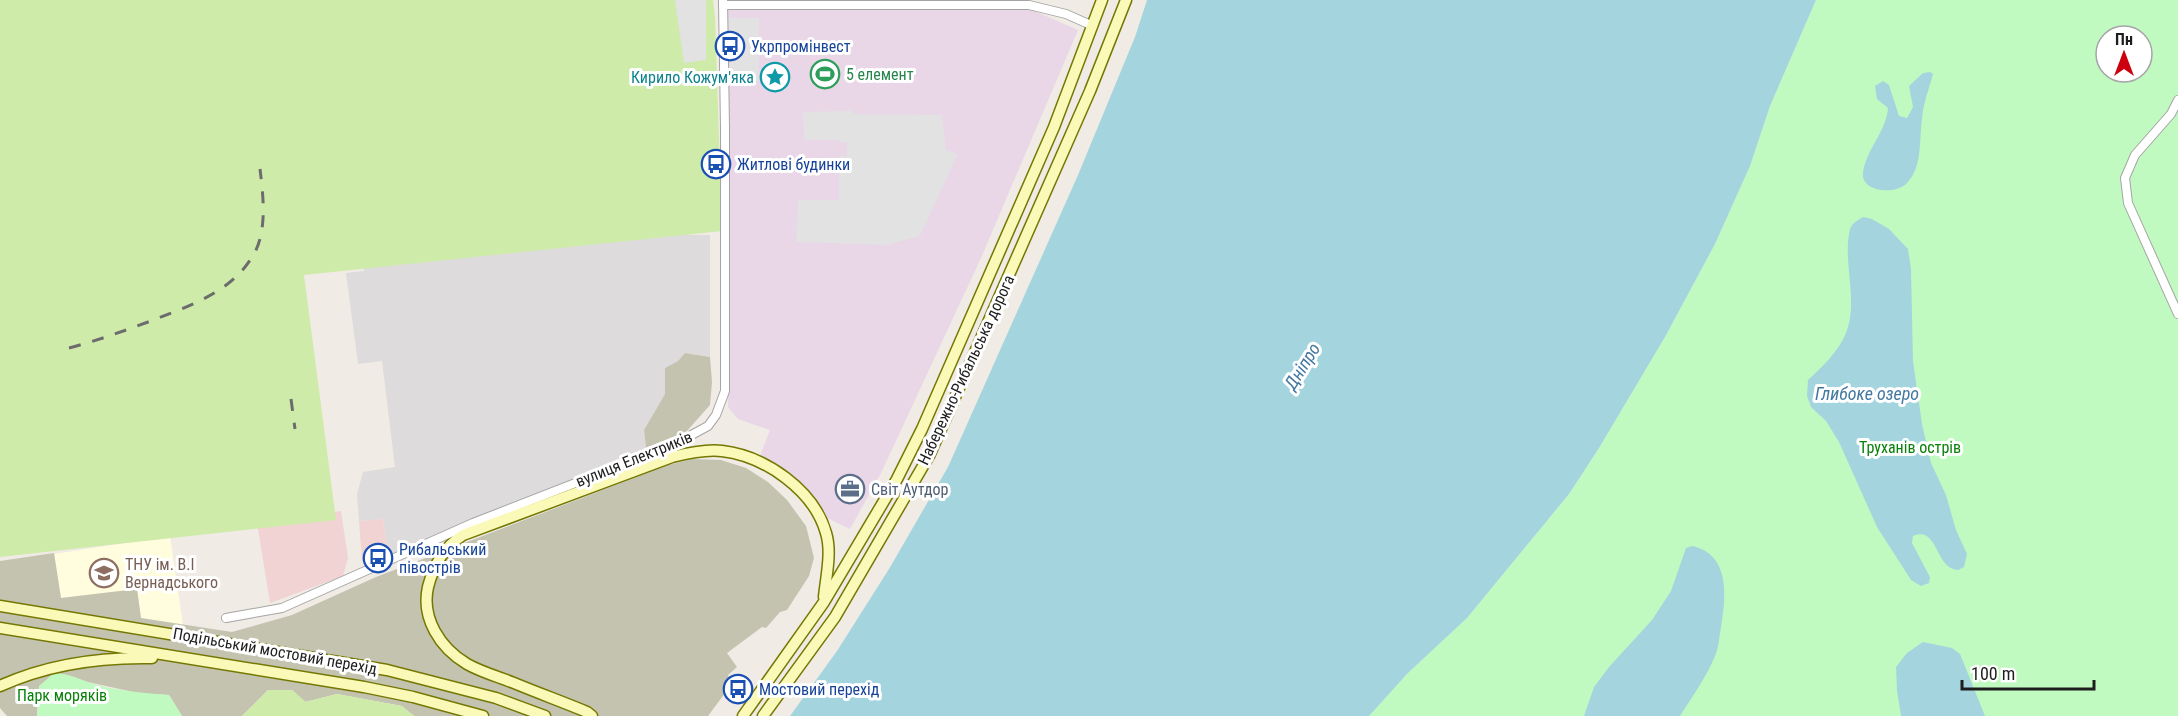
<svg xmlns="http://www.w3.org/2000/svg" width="2178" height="716" viewBox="0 0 2178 716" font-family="'Roboto Condensed',sans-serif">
  <rect width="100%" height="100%" fill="#f0ebe4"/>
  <path fill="#dddbdb" d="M359,233L710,235V357L685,353L678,361L665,368V394L644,430L646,448L389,557L383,519L359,521L357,494L363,472L395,467L382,361L358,364L346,273L364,271Z"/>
  <g fill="#f1d3d4">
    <path d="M341,511L348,558L343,576L270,603L257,523Z"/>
    <path d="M383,519L389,557L368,564L362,561L359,521Z"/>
  </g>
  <path fill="#e9d6e7" d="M726,9L1032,10L1078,30L981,258L881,473L850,529L819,514L814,505L758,461L770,430L738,419L728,407L730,234Z"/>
  <path fill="#fffdde" d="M170,536L183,625L141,618L137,589L61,598L54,554Z"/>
  <g fill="#c4c3b0">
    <path d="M685,353L710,357L712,382L710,405L686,432L646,448L644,430L665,394V368L678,361Z"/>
    <path d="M693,459L721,460L746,468L768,482L787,500L806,526L814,558L809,576L787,610L780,612L766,628L762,627L727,653L737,667L728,675L731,685L708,716H414L402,706L337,694L305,702L292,690H268L242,716H182L169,695L138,693L83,681L39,686L37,716H7L0,708V561L54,553L61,598L137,589L141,618L232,632L292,615L376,577L668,465Z"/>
  </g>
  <g fill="#ceeba9">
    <path d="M0,0H713L715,17L722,231L304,275L336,520L0,557Z"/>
    <path d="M268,690H292L306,702L337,694L402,706L414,716H242Z"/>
  </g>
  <g fill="#c1fac1" fill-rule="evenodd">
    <path d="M1816,0H2178V716H1369L1408,673L1467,618L1569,494L1599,448L1665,337L1715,244L1750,166L1770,106ZM2106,36H2142V72H2106Z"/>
    <path d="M54,673C69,673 80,680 94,684C119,691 144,693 169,695L182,716H37L39,686Z"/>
  </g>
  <g fill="#e2e2e2">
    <path d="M675,0H706V60L684,63Z"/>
    <path d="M729,18H759V81L730,82Z"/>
    <path d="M850,109L855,114L942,115L946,150L958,154L920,236L887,245L796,242L798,200H839V156H847V142H839V140H804L803,112L850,111Z"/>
  </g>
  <g fill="#a4d5de">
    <path d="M1147,0H1816L1770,106L1750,166L1715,244L1665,337L1599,448L1569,494L1467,618L1408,673L1369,716H790L837,651L889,569L948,467L1078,175L1135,37Z"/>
    <path d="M1930,72L1933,74C1929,89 1923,104 1922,119C1919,140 1923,168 1906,184C1894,195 1860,192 1863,172C1867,148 1886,132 1888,108L1877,99L1875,86L1883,81L1889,85L1899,116L1907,118L1913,107L1909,86L1923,73Z"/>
    <path d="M1863,217L1872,219L1889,229L1908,249L1911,269L1913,361L1922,424L1931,463L1946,495L1956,530L1967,554L1964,567L1958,570C1954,569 1951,569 1948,566C1936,557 1934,527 1913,536L1912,543L1930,577L1929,583L1921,586L1911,580L1877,527L1839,442L1826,421L1811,407L1807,396L1808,380C1823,366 1838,352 1846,333C1859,300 1842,263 1850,229C1852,223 1858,220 1863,217Z"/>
    <path d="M1692,546C1731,554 1726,598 1721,628C1719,637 1719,647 1715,656C1707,676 1692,697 1680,716H1584L1594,687L1609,667L1652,620L1671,591L1686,548Z"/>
    <path d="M1923,642L1952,648L1960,654L1985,716H1901L1897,691L1896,667L1907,653Z"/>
  </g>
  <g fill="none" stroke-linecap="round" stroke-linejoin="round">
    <g stroke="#a5a5a5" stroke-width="10">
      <g id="street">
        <path d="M723,5H1029L1066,14L1093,26"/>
        <path d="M2178,100L2171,114L2135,155L2125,178L2128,203L2178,314"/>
        <path d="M226,618L282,608L473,523L673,445L708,426L716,415L725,391V128L723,0"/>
      </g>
    </g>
    <g stroke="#747803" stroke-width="13">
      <g id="secondary">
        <path d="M0,606L387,670L496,698L545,716"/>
        <path d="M0,628L364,687L413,697L483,716"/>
        <path d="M0,686C48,664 100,657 152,658"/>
        <path d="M592,716L587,712C563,702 538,693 514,683C499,677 481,672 467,664C440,648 421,618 428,587C434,564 444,547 463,535L672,457C688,453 706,449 722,451C765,456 814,490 826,533C832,552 826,577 824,597"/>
        <path d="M743,716L824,602L897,479L922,429L1054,127L1102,0"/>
        <path d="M763,716L835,617L930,454L1090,91L1126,0"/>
      </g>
    </g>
    <use href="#street" stroke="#fff" stroke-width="8"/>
    <use href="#secondary" stroke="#fbf9b7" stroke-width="10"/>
    <g stroke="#6c6c6c" stroke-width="3" stroke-dasharray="12 12" stroke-linecap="butt">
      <path d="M69,348C99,340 127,330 156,319C194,304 236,290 256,250C267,226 263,194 260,169"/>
      <path d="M291,399L295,429"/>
    </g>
  </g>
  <defs>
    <g id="bus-ring" transform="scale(1.5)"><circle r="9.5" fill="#fff" stroke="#1a4fb4" stroke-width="1.5"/><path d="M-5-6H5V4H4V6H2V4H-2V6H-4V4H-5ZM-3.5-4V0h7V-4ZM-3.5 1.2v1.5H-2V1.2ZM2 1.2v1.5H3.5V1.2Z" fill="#1a4fb4"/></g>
    <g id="stadium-ring" transform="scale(1.5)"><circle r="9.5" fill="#fff" stroke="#2e9e5b" stroke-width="1.5"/><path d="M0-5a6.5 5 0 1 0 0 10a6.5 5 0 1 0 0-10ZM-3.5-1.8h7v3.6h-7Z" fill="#2e9e5b"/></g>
    <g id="sight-ring" transform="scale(1.5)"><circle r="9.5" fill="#fff" stroke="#0f9aa8" stroke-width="1.5"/><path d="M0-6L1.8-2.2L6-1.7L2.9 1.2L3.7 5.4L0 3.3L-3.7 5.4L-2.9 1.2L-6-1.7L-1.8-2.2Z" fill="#0f9aa8"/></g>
    <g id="office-ring" transform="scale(1.5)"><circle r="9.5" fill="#fff" stroke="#5c6f8a" stroke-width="1.5"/><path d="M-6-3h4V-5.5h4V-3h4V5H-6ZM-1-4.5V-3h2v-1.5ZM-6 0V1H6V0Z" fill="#5c6f8a"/></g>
    <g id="university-ring" transform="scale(1.5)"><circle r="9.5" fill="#fff" stroke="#8d6e63" stroke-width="1.5"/><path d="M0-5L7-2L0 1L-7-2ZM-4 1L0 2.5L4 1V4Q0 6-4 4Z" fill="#8d6e63"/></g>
  </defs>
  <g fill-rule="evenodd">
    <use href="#bus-ring" x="730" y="46"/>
    <use href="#stadium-ring" x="825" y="74"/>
    <use href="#sight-ring" x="775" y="77"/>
    <use href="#bus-ring" x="716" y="164"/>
    <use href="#office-ring" x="850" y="489"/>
    <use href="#bus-ring" x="378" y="558"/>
    <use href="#university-ring" x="104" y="573"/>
    <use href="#bus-ring" x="738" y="689"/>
  </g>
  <g text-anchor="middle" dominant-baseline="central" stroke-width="6" stroke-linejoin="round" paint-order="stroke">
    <g font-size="16" fill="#164399" stroke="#fff" text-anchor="start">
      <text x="751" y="46">Укрпромінвест</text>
      <text x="737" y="164">Житлові будинки</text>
      <text x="399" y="549">Рибальський<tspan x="399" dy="18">півострів</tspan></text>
      <text x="759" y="689">Мостовий перехід</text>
    </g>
    <g font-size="16" fill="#27864d" stroke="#fff" text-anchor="start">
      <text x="846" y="74">5 елемент</text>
    </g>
    <g font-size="16" fill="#0d838f" stroke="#fff" text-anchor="end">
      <text x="754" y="77">Кирило Кожум'яка</text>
    </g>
    <g font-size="16" fill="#1e1e1e" stroke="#fff">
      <text transform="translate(966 370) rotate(-65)">Набережно-Рибальська дорога</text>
      <text transform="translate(634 459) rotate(-22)">вулиця Електриків</text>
      <text transform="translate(275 651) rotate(10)">Подільський мостовий перехід</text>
    </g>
    <g font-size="16" fill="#09800a" stroke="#fff">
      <text x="1910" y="447">Труханів острів</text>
      <text x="62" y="695">Парк моряків</text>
    </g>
    <g font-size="16" fill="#4e5e75" stroke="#fff" text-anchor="start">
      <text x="871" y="489">Світ Аутдор</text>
    </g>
    <g font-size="16" fill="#785e54" stroke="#fff" text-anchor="start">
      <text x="125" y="564">ТНУ ім. В.І<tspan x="125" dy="18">Вернадського</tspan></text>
    </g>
    <g font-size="18" font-style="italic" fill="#4378a0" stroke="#fff">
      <text transform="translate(1302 366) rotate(-58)">Дніпро</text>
      <text x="1867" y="393">Глибоке озеро</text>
    </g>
  </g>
  <g transform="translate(2124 54)"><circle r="28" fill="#ffffff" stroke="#a5a5a5" stroke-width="1.5"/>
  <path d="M0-4.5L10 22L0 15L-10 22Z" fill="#cd000f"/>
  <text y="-9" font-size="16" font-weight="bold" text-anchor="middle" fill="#1e1e1e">Пн</text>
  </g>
  <path d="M1962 680v9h132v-9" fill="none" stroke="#1e1e1e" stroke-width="3"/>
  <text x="1971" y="680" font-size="18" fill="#1e1e1e" stroke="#ffffff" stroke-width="4.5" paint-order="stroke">100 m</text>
</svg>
